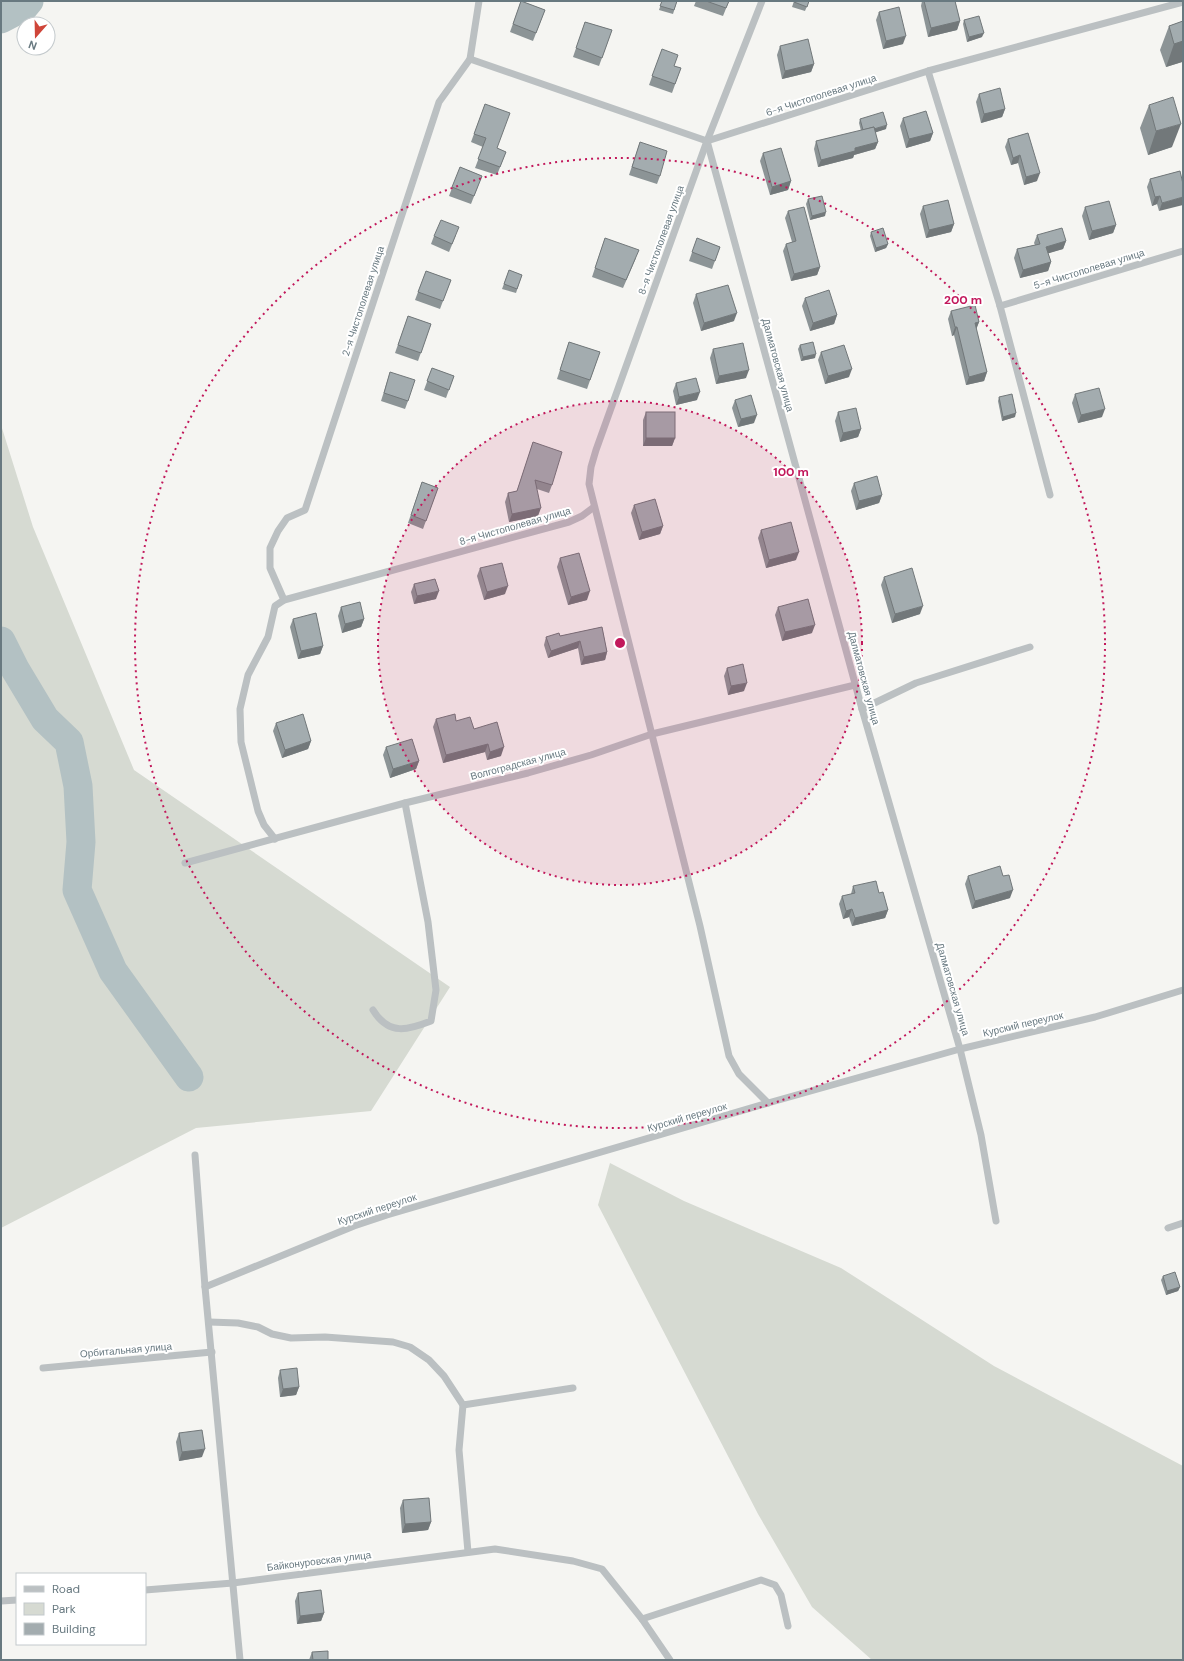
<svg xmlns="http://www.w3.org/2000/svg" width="1184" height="1661" viewBox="0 0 1184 1661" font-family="'DM Sans',sans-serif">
  <rect width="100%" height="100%" fill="#f5f5f2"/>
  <g fill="#d6dad2">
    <path d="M1,425L33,527L134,770L450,987L371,1111L196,1128L1,1228Z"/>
    <path d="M610,1163L684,1201L841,1268L994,1366L1183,1466V1660H872L812,1607L758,1514L598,1205Z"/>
  </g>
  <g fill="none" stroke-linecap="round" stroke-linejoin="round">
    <g stroke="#b3c1c3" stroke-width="29">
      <path d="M1,19L24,7L29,1"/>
      <path d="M1,641L15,669L45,719L69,742L78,786L81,842L77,890L113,971L189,1077"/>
    </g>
    <g stroke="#bbc0c2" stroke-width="7">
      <path d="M762,1L707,141L596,450L591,467L589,484L700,926L729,1056L739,1074L768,1103"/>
      <path d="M470,59L707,141L928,71L1183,2"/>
      <path d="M928,71L1000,306L1050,495"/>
      <path d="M707,141L862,709L960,1049L981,1135L996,1221"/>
      <path d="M1000,306L1183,251"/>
      <path d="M284,600L270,568V548L278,531L287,518L305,510L439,102L470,59L479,1"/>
      <path d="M862,709L916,683L1030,647"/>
      <path d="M275,839L264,825L258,811L241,742L240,709L248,675L268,637L275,606L284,600L569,522L582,516L594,507"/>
      <path d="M185,863L405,803L528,773L591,755L652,734L855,685"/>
      <path d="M373,1010C389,1036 408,1030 431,1021L436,990L428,922L405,803"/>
      <path d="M195,1155L205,1287L240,1660"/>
      <path d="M1168,1228L1183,1223"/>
      <path d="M205,1287L354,1226L387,1215L768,1103L960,1049L1095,1017L1183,990"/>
      <path d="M209,1322L238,1323L258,1327L272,1334L291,1338L325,1337L393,1342L410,1347L429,1360L444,1376L463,1405L459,1450L468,1552"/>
      <path d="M43,1368L212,1352"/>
      <path d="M463,1405L573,1388"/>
      <path d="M145,1590L233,1583L495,1549L573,1561L602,1569L642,1619L670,1660"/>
      <path d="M1,1601L17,1600"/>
      <path d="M642,1619L761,1580L775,1585L781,1595L788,1626"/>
    </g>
  </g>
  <g fill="#8c9496">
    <path d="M521,1L545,10L533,41L510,32Z"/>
    <path d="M662,1H677L673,14L659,10Z"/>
    <path d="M696,1H729L723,16L694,6Z"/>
    <path d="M794,1H809L805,11L792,7Z"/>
    <path d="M922,1H955L960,21L957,30L928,37L921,6Z"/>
    <path d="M879,12L903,44L883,49L876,20Z"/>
    <path d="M964,20L982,37L967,42L963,24Z"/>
    <path d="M1183,21V60L1182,62L1166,67L1160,50L1169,26Z"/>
    <path d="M585,22L612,30L599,66L573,57Z"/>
    <path d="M780,46L814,64L811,72L782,79L777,55Z"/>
    <path d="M662,49L674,66L681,68L672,93L649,85Z"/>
    <path d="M979,94L1005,109L1002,117L981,123L976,102Z"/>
    <path d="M485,104L497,148L506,152L497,175L475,168L483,147L471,142Z"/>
    <path d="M1149,105L1172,147L1148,155L1140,128Z"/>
    <path d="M903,118L933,133L930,141L906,148L900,126Z"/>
    <path d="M860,119L886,129L875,132L878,142L875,149L854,155L853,158L818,167L814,149L816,141L861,131L859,123Z"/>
    <path d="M1028,133L1037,181L1024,185L1018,163L1011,165L1005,147L1008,139Z"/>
    <path d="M640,142L660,176L657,184L629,175Z"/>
    <path d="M763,153L791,181L788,190L770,195L760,161Z"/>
    <path d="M460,167L482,176L471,204L449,196Z"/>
    <path d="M1180,171L1159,211L1157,204L1152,206L1147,187L1150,179Z"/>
    <path d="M808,199L825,216L810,220L806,204Z"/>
    <path d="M923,206L954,224L951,232L926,238L920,214Z"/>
    <path d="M1085,207L1116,225L1113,233L1089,240L1082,216Z"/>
    <path d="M788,211L820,267L817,275L791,281L783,251L786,244L792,242L785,218Z"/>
    <path d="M871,232L888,244L886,248L875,252L870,236Z"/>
    <path d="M456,235L449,252L431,244L434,236Z"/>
    <path d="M1037,235L1066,241L1063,249L1048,253L1051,262L1048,271L1020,278L1014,258L1017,249L1035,245L1034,243Z"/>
    <path d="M605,238L636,258L623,288L592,277Z"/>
    <path d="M697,238L720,247L712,269L689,261Z"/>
    <path d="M509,270L522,275L516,293L502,289Z"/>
    <path d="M426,271L451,280L440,309L415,300Z"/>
    <path d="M696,294L734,321L701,331L693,303Z"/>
    <path d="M805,298L837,315L834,324L810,331L802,306Z"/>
    <path d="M951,311L979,322L976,329L987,372L984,381L966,385L954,335L952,336L948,319Z"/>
    <path d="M408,316L431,324L418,361L395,353Z"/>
    <path d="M569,342L600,352L587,389L557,379Z"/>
    <path d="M800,345L815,358L801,361L798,349Z"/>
    <path d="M713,349L746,378L716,384L710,358Z"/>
    <path d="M821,352L849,377L825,384L818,360Z"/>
    <path d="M432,368L454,376L446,398L424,390Z"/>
    <path d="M390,372L408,401L405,409L381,401Z"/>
    <path d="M676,383L697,400L676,405L673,391Z"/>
    <path d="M1075,394L1102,417L1078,423L1072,403Z"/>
    <path d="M999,397L1015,417L1002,421L998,401Z"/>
    <path d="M735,400L754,423L738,427L732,408Z"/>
    <path d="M646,412L675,438L672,446H643V420Z"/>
    <path d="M838,412L861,429L858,437L840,442L835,421Z"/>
    <path d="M533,442L552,485L549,493L537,489L538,516L509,522L505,502L508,493L517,491Z"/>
    <path d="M422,482L438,488L423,529L408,523Z"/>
    <path d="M854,483L882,495L879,503L856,510L851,491Z"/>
    <path d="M634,505L663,526L660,534L639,540L631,513Z"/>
    <path d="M761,530L796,560L766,568L758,538Z"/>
    <path d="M560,558L587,600L568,605L557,567Z"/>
    <path d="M480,568L505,594L484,600L477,576Z"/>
    <path d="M884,577L920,614L892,623L881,585Z"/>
    <path d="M414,584L436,599L414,604L411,592Z"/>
    <path d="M341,607L364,619L361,627L342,633L338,616Z"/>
    <path d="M778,607L812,633L782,641L775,615Z"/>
    <path d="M293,619L323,646L320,654L298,659L290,627Z"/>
    <path d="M602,627L607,652L605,660L581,665L578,648L548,658L544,645L546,637L560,636Z"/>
    <path d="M727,668L744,691L728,695L724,676Z"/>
    <path d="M436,719L456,721L474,729L501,756L487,760L485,752L443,763L433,727Z"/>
    <path d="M276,723L311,741L308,749L282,758L273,731Z"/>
    <path d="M386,747L419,761L416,769L390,778L383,755Z"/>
    <path d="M968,876H1003L1010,898L972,909L965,884Z"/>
    <path d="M853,886L879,893L888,910L885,918L852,926L849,917L843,919L839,904L842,896L851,894Z"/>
    <path d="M1163,1276L1180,1287L1178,1291L1166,1295L1161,1280Z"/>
    <path d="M280,1370L299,1387L296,1395L280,1397L278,1378Z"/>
    <path d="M179,1433L202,1457L179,1461L176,1442Z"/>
    <path d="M403,1500L431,1522L428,1530L402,1533L400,1508Z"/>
    <path d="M298,1593L324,1613L321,1621L297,1624L295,1601Z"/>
    <path d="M312,1652L328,1660H309Z"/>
  </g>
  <g fill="#72787a">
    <path d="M960,21L957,30L928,37L931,28Z"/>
    <path d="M984,33L982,37L967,42L969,37Z"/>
    <path d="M906,36L903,44L883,49L886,41Z"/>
    <path d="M1183,41V60L1182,62L1166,67L1174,44Z"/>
    <path d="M814,64L811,72L782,79L785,71Z"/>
    <path d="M1005,109L1002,117L981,123L984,114Z"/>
    <path d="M1181,124L1172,147L1148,155L1156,131Z"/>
    <path d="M887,125L886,129L862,137L864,133Z"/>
    <path d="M933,133L930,141L906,148L909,139Z"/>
    <path d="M878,142L875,149L854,155L853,158L818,167L821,160L855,148Z"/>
    <path d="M1020,155L1018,163L1011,165L1013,158Z"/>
    <path d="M1040,173L1037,181L1024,185L1026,177Z"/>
    <path d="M791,181L788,190L770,195L772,187Z"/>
    <path d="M1160,196L1157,204L1152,206L1155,197Z"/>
    <path d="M1183,197V205L1159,211L1162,203Z"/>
    <path d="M826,212L825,216L810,220L812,216Z"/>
    <path d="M954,224L951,232L926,238L929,230Z"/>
    <path d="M1116,225L1113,233L1089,240L1092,231Z"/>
    <path d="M1066,241L1063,249L1043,255L1046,247Z"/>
    <path d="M888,244L886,248L875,252L876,248Z"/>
    <path d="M1051,262L1048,271L1020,278L1023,270Z"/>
    <path d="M820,267L817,275L791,281L794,274Z"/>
    <path d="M737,313L734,321L701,331L704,323Z"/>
    <path d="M837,315L834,324L810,331L813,323Z"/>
    <path d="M979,322L976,330L975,323Z"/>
    <path d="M955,327H957L954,335L952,336Z"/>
    <path d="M816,354L815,358L801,361L803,357Z"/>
    <path d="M852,369L849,377L825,384L828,376Z"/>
    <path d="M749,370L746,378L716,384L719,376Z"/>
    <path d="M987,372L984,381L966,385L969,377Z"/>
    <path d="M700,392L697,400L676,405L679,397Z"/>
    <path d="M1105,409L1102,417L1078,423L1081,415Z"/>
    <path d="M1016,413L1015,417L1002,421L1003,417Z"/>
    <path d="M757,415L754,423L738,427L741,419Z"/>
    <path d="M861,429L858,437L840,442L843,433Z"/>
    <path d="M646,438H675L672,446H643Z"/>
    <path d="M882,495L879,503L856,510L859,501Z"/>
    <path d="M541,508L538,516L509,522L512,514Z"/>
    <path d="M663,526L660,534L639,540L642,532Z"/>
    <path d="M799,552L796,560L766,568L769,560Z"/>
    <path d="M508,586L505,594L484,600L487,592Z"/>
    <path d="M439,591L436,599L414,604L417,596Z"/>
    <path d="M590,591L587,600L568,605L571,597Z"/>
    <path d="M923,606L920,614L892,623L895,614Z"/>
    <path d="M364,619L361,627L342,633L345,624Z"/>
    <path d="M815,625L812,633L782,641L785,632Z"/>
    <path d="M580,641L578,648L548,658L551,651Z"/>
    <path d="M323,646L320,654L298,659L301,651Z"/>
    <path d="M607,652L605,660L581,665L584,657Z"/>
    <path d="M747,683L744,691L728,695L731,686Z"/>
    <path d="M311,741L308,749L282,758L285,750Z"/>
    <path d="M488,744L485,752L443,763L446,755Z"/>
    <path d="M504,747L501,756L487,760L490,752Z"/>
    <path d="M419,761L416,769L390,778L393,769Z"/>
    <path d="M1013,890L1010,898L972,909L975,901Z"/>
    <path d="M852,909L849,917L843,919L846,911Z"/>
    <path d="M888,910L885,918L852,926L855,918Z"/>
    <path d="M1180,1287L1178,1291L1166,1295L1167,1291Z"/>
    <path d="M299,1387L296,1395L280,1397L283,1389Z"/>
    <path d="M205,1449L202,1457L179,1461L182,1452Z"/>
    <path d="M431,1522L428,1530L402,1533L405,1524Z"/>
    <path d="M324,1613L321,1621L297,1624L300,1616Z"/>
  </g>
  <g fill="#a3acaf" stroke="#72787a">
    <path d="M521,1L545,10L536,33L513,24Z"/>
    <path d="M662,1H677L674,10L660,6Z"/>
    <path d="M706,1H729L726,8Z"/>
    <path d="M794,1H809L807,7L794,2Z"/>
    <path d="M924,1H955L960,21L931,28Z"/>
    <path d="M899,7L906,36L886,41L879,12Z"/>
    <path d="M979,16L984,33L969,37L964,20Z"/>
    <path d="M1183,21V41L1174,44L1169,26Z"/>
    <path d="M585,22L612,30L602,58L576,48Z"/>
    <path d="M808,39L814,64L785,71L780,46Z"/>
    <path d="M662,49L678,55L674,66L681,68L675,84L652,76Z"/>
    <path d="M1000,88L1005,109L984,114L979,94Z"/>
    <path d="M1173,97L1181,124L1156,131L1149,105Z"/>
    <path d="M485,104L510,113L497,148L506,152L500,167L478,159L486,138L474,134Z"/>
    <path d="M926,111L933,133L909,139L903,118Z"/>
    <path d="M883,112L887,125L874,129V127L863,130L860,119Z"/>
    <path d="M874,127L878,142L855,148V151L821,160L816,141Z"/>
    <path d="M1028,133L1040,173L1026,177L1020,155L1013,158L1008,139Z"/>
    <path d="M640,142L667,151L660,176L632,167Z"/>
    <path d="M781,148L791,181L772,187L763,153Z"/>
    <path d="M460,167L482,176L474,196L452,187Z"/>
    <path d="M1180,171L1183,184V197L1162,203L1160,196L1155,197L1150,179Z"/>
    <path d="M822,196L826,212L812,216L808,199Z"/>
    <path d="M948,200L954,224L929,230L923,206Z"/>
    <path d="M1109,201L1116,225L1092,231L1085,207Z"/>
    <path d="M804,207L820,267L794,274L786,244L796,241L788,211Z"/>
    <path d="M441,220L459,227L452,244L434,236Z"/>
    <path d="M883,228L888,244L876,248L871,232Z"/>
    <path d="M1062,228L1066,241L1046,247L1051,262L1023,270L1017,249L1040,244L1037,235Z"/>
    <path d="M605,238L639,250L626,280L595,268Z"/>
    <path d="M697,238L720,247L715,261L692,252Z"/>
    <path d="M509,270L522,275L517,289L504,284Z"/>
    <path d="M426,271L451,280L443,301L418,292Z"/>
    <path d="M728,285L737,313L704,323L696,294Z"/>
    <path d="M829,290L837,315L813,323L805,298Z"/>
    <path d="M975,305L979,322L975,323L987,372L969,377L957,327H955L951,311Z"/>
    <path d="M408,316L431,324L421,353L398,345Z"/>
    <path d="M569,342L600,352L590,380L560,370Z"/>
    <path d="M813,342L816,354L803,357L800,345Z"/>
    <path d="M743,343L749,370L719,376L713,349Z"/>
    <path d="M844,345L852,369L828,376L821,352Z"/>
    <path d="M432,368L454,376L449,390L427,381Z"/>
    <path d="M390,372L415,380L408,401L384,393Z"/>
    <path d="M696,378L700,392L679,397L676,383Z"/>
    <path d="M1099,388L1105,409L1081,415L1075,394Z"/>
    <path d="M1012,394L1016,413L1003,417L999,397Z"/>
    <path d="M751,395L757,415L741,419L735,400Z"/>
    <path d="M856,408L861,429L843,433L838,412Z"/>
    <rect x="646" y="412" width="29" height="26"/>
    <path d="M533,442L562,452L552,485L535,480L541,508L512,514L508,493L517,491Z"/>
    <path d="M877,476L882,495L859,501L854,483Z"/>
    <path d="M422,482L438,488L426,521L411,515Z"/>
    <path d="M655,499L663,526L642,532L634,505Z"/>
    <path d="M791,522L799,552L769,560L761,530Z"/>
    <path d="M579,553L590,591L571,597L560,558Z"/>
    <path d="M502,563L508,586L487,592L480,568Z"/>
    <path d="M912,568L923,606L895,614L884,577Z"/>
    <path d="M435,579L439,591L417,596L414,584Z"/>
    <path d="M808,599L815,625L785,632L778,607Z"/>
    <path d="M360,602L364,619L345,624L341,607Z"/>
    <path d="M316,613L323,646L301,651L293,619Z"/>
    <path d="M602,627L607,652L584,657L580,641L551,651L546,637L559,633L560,636Z"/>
    <path d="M743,664L747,683L731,686L727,668Z"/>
    <path d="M303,714L311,741L285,750L276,723Z"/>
    <path d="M455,714L456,721L470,717L474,729L497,722L504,747L490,752L488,744L446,755L436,719Z"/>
    <path d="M412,739L419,761L393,769L386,747Z"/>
    <path d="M1000,866L1003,876L1009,875L1013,890L975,901L968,876Z"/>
    <path d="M876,881L879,893L883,892L888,910L855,918L852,909L846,911L842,896L855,893L853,886Z"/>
    <path d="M1175,1272L1180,1287L1167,1291L1163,1276Z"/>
    <path d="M297,1368L299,1387L283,1389L280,1370Z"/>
    <path d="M202,1430L205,1449L182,1452L179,1433Z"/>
    <path d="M429,1498L431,1522L405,1524L403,1500Z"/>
    <path d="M321,1590L324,1613L300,1616L298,1593Z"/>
    <path d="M328,1651V1660H313L312,1652Z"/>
  </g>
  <circle cx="620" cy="643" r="242" fill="#c2185b" fill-opacity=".12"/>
  <g fill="none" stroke="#c2185b" stroke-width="2" stroke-dasharray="2 4">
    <circle cx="620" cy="643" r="242"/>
    <circle cx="620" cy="643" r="485"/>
  </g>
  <g text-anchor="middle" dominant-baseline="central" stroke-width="4" stroke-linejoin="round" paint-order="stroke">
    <g font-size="10" fill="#687980" stroke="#fff">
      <text transform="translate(821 95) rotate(-18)">6-я Чистополевая улица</text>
      <text transform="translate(661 240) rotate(-70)">8-я Чистополевая улица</text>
      <text transform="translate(1089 269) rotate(-17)">5-я Чистополевая улица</text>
      <text transform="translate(363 301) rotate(-72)">2-я Чистополевая улица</text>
      <text transform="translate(778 365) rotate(75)">Далматовская улица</text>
      <text transform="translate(515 526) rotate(-16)">8-я Чистополевая улица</text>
      <text transform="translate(864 678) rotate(75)">Далматовская улица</text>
      <text transform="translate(518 764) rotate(-15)">Волгоградская улица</text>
      <text transform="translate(953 989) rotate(74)">Далматовская улица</text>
      <text transform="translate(1023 1024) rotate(-13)">Курский переулок</text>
      <text transform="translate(687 1117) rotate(-16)">Курский переулок</text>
      <text transform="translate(377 1209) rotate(-18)">Курский переулок</text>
      <text transform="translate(126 1350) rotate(-5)">Орбитальная улица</text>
      <text transform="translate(319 1561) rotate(-7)">Байконуровская улица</text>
    </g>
  </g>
  <circle cx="620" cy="643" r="6" fill="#c2185b" stroke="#fff" stroke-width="2"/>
  <g font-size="12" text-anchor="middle" font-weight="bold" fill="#c2185b" stroke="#fff" stroke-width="4" stroke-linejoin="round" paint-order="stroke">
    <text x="963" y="304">200 m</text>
    <text x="791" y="476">100 m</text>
  </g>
  <rect width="1184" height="1661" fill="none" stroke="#687980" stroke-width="4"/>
  <rect x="16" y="1573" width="130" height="72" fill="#ffffff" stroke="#c3c9cc"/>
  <rect x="24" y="1586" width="20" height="6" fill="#bbc0c2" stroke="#c3c9cc"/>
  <text x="52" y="1593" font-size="12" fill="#687980">Road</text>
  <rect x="24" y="1603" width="20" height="12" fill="#d6dad2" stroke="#c3c9cc"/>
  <text x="52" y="1613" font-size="12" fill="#687980">Park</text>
  <rect x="24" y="1623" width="20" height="12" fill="#a3acaf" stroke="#c3c9cc"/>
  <text x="52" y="1633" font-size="12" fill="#687980">Building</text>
  <g transform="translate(36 36) rotate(200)"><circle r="19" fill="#ffffff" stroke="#c3c9cc"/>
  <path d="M0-3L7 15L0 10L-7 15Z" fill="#cf4539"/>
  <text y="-6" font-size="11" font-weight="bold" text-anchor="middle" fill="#687980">N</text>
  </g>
</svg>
